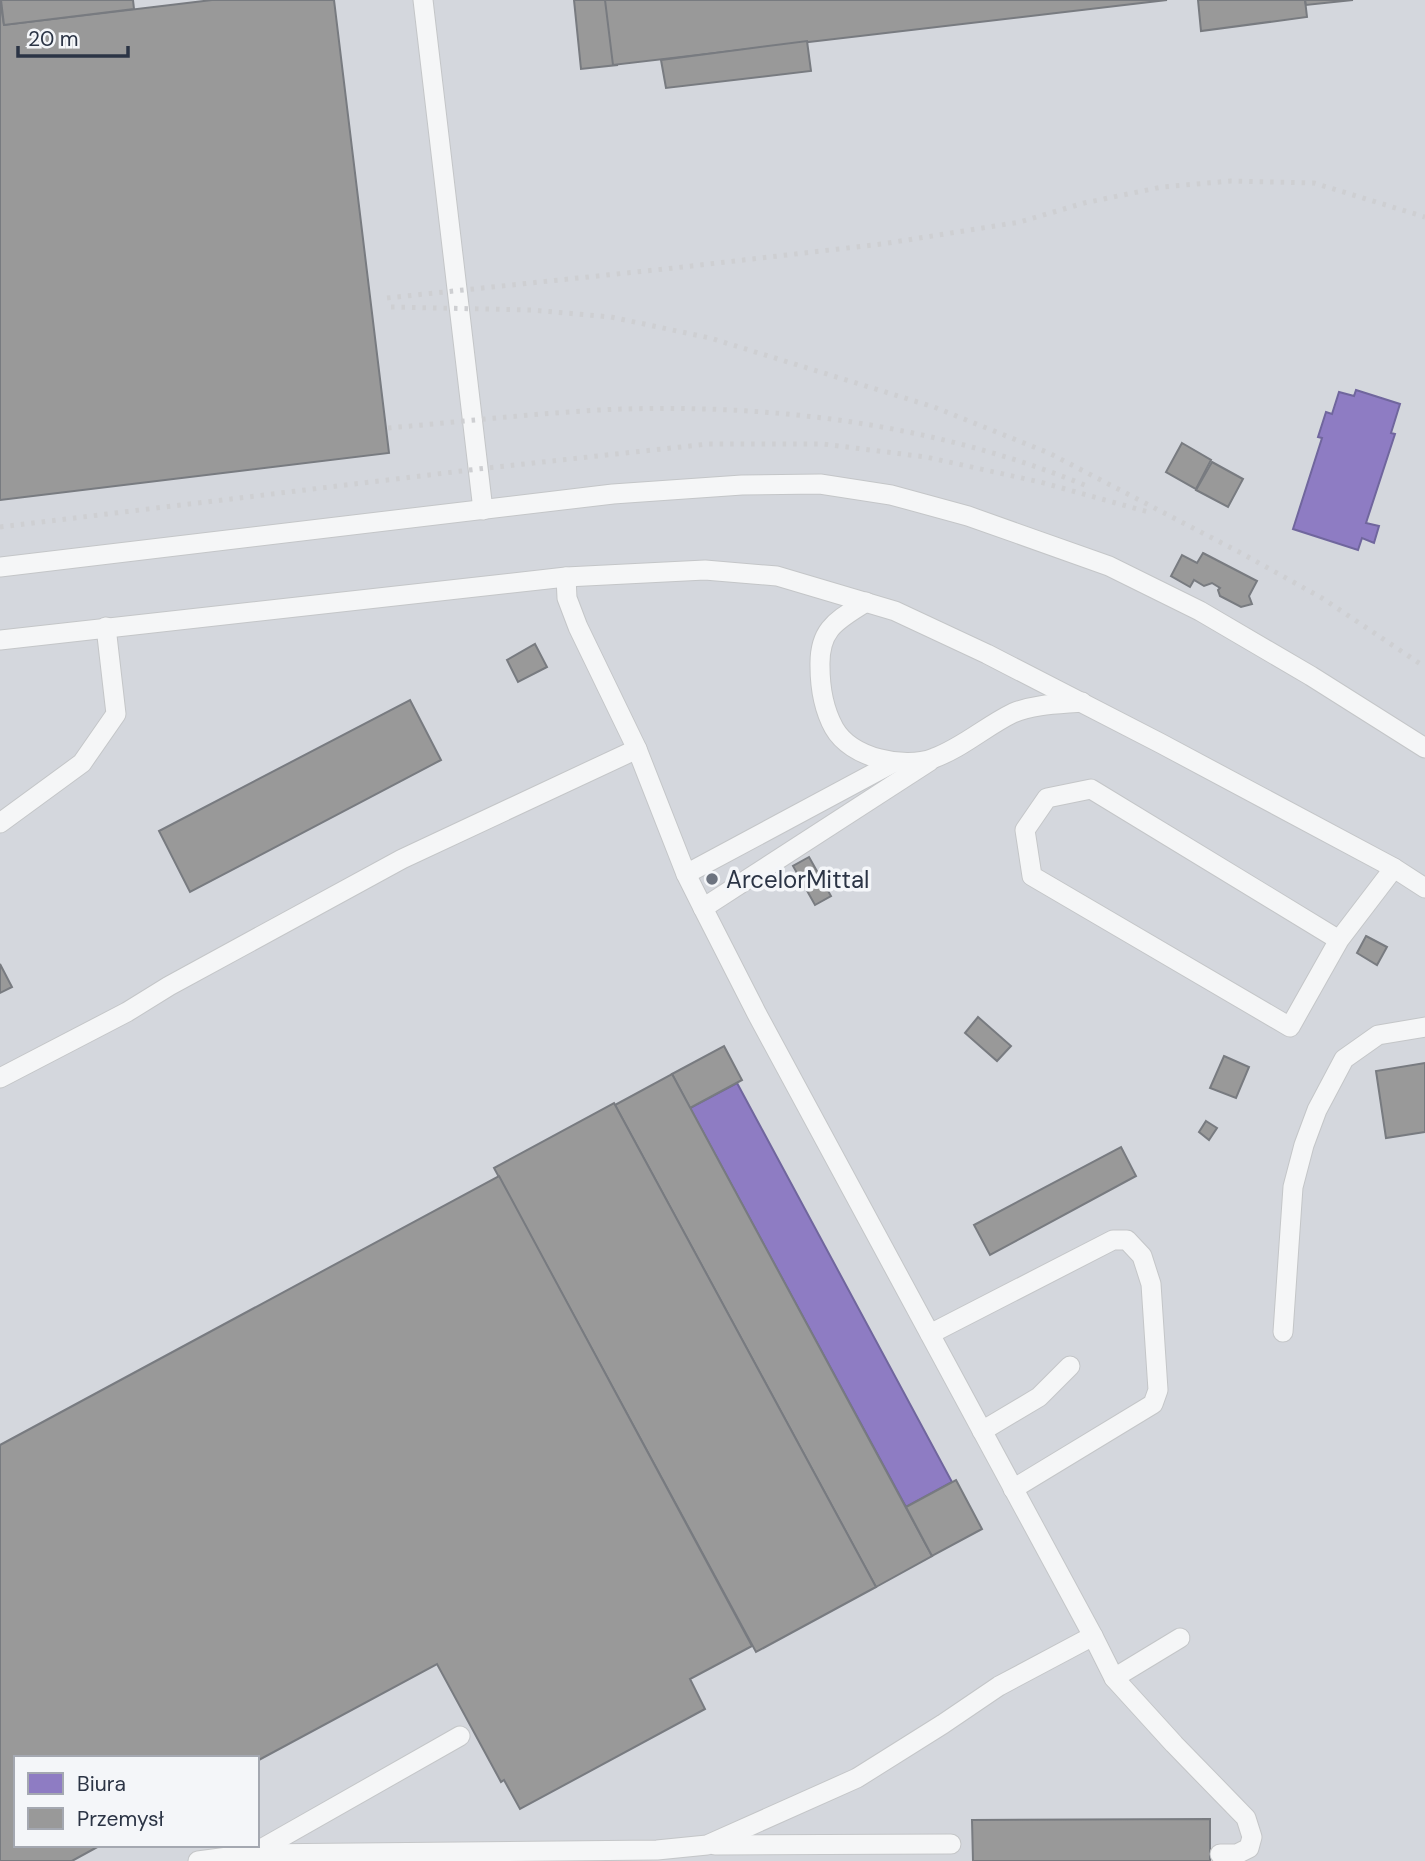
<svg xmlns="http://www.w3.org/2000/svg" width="1425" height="1861" viewBox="0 0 1425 1861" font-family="'DM Sans',sans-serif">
  <rect width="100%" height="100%" fill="#e6e8ea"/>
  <path fill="#d4d7dd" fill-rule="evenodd" d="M0,0H1425V1861H0ZM16,1758H257V1845H16Z"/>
  <g fill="#8e7cc3" stroke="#70669d" stroke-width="2">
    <path d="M1356,390L1400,404L1391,433L1395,434L1366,523L1379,526L1374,543L1362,538L1358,550L1293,529L1322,438L1318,437L1326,412L1332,414L1339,392L1354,396Z"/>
    <path d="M737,1083L952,1482L906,1507L690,1108Z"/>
  </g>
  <g fill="#999" stroke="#787b80" stroke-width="2">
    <path d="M0,0L4,25L212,0H334L389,453L0,500Z"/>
    <path d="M1,0H133L134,9L4,25Z"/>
    <path d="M574,0H610L617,65L581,69Z"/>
    <path d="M605,0H1167L613,65Z"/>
    <path d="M1198,0H1305L1307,17L1201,31Z"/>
    <path d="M1305,0H1353L1306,5Z"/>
    <path d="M807,41L811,71L666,88L661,60Z"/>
    <path d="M1182,443L1211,460L1196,489L1166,472Z"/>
    <path d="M1212,462L1243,479L1228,507L1196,490Z"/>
    <path d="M1203,553L1257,581L1249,596L1252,604L1241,607L1220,596L1218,590L1220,588L1212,583L1204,586L1194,580L1190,587L1171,576L1182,555L1197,563Z"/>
    <path d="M535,644L547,667L518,682L507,660Z"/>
    <path d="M410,700L441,760L190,892L159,831Z"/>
    <path d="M809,857L831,896L815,905L793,866Z"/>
    <path d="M1366,936L1387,947L1377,965L1357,953Z"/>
    <path d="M0,964L12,987L0,993Z"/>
    <path d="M978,1017L1011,1046L997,1061L965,1033Z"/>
    <path d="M724,1046L742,1080L690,1108L672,1074Z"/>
    <path d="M1224,1056L1249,1067L1236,1098L1210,1088Z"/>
    <path d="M1425,1063V1132L1386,1138L1376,1071Z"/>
    <path d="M672,1074L932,1556L876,1587L615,1105Z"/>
    <path d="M614,1103L876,1587L756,1652L494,1168Z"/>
    <path d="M1206,1121L1217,1128L1209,1140L1199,1132Z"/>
    <path d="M1121,1147L1136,1176L990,1255L974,1225Z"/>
    <path d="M499,1176L752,1646L690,1679L705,1709L520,1809L504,1780L501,1782L437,1664L257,1761V1758H16V1845H101L72,1861H0V1445Z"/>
    <path d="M956,1480L982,1529L932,1556L906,1507Z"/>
    <path d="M1210,1819V1861H973L972,1820Z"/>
  </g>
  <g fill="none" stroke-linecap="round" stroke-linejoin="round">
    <g stroke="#c4c6c8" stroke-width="21">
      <g id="lane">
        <path d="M423,0L483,510"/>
        <path d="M0,567L613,494L742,485L820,484L891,495L968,516L1109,566L1200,611L1311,676L1425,748"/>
        <path d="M866,602C838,620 819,628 820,666C820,687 823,708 834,728C851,758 904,770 934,758C962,748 986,726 1013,713C1034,704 1060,704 1082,702"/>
        <path d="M0,640L566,577L705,570L777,576L895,611L987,654L1160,743L1394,868L1425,888"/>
        <path d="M0,823L82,763L116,714L106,627"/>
        <path d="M686,874L893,763"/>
        <path d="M703,908L930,761"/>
        <path d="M1339,940L1091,789L1047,798L1025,830L1032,876L1290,1027L1339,940L1394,868"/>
        <path d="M0,1078L127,1012L169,986L402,859L637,749"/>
        <path d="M1283,1332L1293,1187L1304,1145L1317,1110L1344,1059L1378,1035L1425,1027"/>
        <path d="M930,1334L1113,1240H1127L1142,1256L1151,1284L1158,1390L1153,1404L1013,1489"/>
        <path d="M982,1431L1039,1397L1070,1366"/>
        <path d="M1093,1636L1114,1678L1174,1744L1246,1818L1252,1837L1249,1848L1237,1854H1220"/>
        <path d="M1114,1678L1180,1638"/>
        <path d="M715,1845L951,1844"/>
        <path d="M254,1853L460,1736"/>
        <path d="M198,1861L251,1854L657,1850L707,1845L857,1778L943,1724L999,1686L1093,1636L757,1014L703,908L686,874L637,749L578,627L567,598L566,577"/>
      </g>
    </g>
    <use href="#lane" stroke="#f5f6f7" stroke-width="19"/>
    <g stroke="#cecfd2" stroke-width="5" stroke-dasharray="3.5 7" stroke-linecap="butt">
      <path d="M387,298L674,268L882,244L1020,222L1084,203L1162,187L1231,181L1314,183L1425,217"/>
      <path d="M391,307L531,310L611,317L710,338L934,407L1049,453L1241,553L1322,598L1425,667"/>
      <path d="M388,428C458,422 529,414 599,410C764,402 934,423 1087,486"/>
      <path d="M0,527L478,469L708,444H823L926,457L1040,482L1152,513"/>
    </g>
  </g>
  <circle fill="#6c737f" stroke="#f4f6f9" stroke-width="2.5" cx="712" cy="879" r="7"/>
  <g text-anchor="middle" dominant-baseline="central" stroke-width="7" stroke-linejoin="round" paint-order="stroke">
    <g font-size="24" fill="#2b3445" stroke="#f4f6f9" text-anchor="start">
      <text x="726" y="879">ArcelorMittal</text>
    </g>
  </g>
  <rect x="14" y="1756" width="245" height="91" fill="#f4f6f9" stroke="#a4a8b1" stroke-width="2"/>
  <rect x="28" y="1773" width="35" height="21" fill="#8e7cc3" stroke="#a4a8b1" stroke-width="2"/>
  <text x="77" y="1791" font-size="21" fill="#2b3445">Biura</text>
  <rect x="28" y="1808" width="35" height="21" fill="#999999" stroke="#a4a8b1" stroke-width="2"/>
  <text x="77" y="1826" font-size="21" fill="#2b3445">Przemysł</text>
  <path d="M18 46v10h110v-10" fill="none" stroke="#2b3445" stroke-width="3.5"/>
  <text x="28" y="46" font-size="21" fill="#2b3445" stroke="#f4f6f9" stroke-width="5" paint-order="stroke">20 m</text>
</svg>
